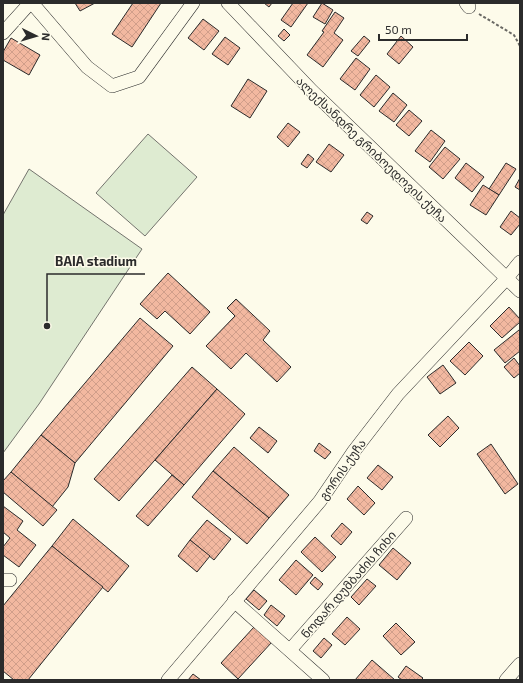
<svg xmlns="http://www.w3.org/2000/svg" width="523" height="683" viewBox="0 0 523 683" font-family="'Exo 2','Noto Sans Georgian',sans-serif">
  <defs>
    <pattern id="building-cross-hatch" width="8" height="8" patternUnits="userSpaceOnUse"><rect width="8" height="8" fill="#f2b8a0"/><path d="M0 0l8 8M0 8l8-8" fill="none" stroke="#d09e8a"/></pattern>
  </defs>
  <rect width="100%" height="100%" fill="#fdfbea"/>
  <g fill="#deebd1" stroke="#74746e">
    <path d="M148,134L197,177L145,236L96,193Z"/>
    <path d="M29,169L142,249L39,404L3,453V215Z"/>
  </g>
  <g fill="url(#building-cross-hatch)" stroke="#2b2b2b">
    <path d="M75,3H95L80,11Z"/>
    <path d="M133,3H161L132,47L112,34Z"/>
    <path d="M264,3H272L269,7Z"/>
    <path d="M293,3H308L291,27L281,20Z"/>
    <path d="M322,3L333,10L325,24L313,17Z"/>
    <path d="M335,12L344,18L334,33L343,40L323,67L307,55L324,32L322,31Z"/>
    <path d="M203,19L219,31L204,50L188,38Z"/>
    <path d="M284,29L290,35L284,41L278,36Z"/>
    <path d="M364,36L370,41L358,56L351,51Z"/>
    <path d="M401,36L413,47L399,64L387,54Z"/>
    <path d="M225,37L240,48L228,65L212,54Z"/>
    <path d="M11,38L40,55L29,75L3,60V52Z"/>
    <path d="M356,58L370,69L355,90L340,79Z"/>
    <path d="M376,75L390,87L374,107L360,95Z"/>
    <path d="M248,79L267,91L250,118L231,106Z"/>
    <path d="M393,93L407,105L394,122L379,111Z"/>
    <path d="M409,110L422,121L409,136L396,125Z"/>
    <path d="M288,123L300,132L288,147L277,137Z"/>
    <path d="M431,130L445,141L430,162L415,151Z"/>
    <path d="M329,144L344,155L331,172L316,162Z"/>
    <path d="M445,147L460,159L443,179L429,167Z"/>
    <path d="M308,154L314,159L307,168L301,164Z"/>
    <path d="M466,163L484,177L472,192L455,178Z"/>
    <path d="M506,163L516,169L499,195L489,189Z"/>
    <path d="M520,178V190L515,187Z"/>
    <path d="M483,185L499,195L486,215L470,205Z"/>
    <path d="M511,211L520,218V224L511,235L500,227Z"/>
    <path d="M367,212L373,216L367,224L361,220Z"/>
    <path d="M168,273L210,312L190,334L165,311L157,319L140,304Z"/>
    <path d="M236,299L270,331L263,340L291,367L277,382L246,353L231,369L206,346L235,316L227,308Z"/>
    <path d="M509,307L520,319V322L502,338L490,326Z"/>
    <path d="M140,318L173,346L75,463L41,435Z"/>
    <path d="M519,330L520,331V351L505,363L494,350Z"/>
    <path d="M469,342L483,356L465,375L450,361Z"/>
    <path d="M514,358L520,366V373L514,378L504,367Z"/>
    <path d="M443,365L456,383L440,394L427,377Z"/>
    <path d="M192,367L217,389L119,501L94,479Z"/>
    <path d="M217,389L245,414L184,485L155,460Z"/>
    <path d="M448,416L459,428L440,447L428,435Z"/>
    <path d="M259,427L277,441L268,453L250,438Z"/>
    <path d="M41,435L75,463L68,487L52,507L11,472Z"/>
    <path d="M319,443L331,452L325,459L314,451Z"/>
    <path d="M491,444L518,484L505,494L477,454Z"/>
    <path d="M234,447L289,495L269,518L213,471Z"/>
    <path d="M378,465L393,477L382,490L367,478Z"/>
    <path d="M213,471L269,518L247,544L192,497Z"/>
    <path d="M11,472L57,510L43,526L3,492V481Z"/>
    <path d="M172,475L184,485L148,526L136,516Z"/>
    <path d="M358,486L375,503L364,515L347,499Z"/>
    <path d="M3,506L23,521L17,530L36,545L19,567L3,555V547L10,538L3,532Z"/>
    <path d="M73,519L129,566L108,592L52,546Z"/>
    <path d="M207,520L231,539L214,560L190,540Z"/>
    <path d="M342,523L352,532L341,545L331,536Z"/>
    <path d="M315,537L336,557L322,572L301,552Z"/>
    <path d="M190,540L210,556L197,572L178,556Z"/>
    <path d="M52,546L103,587L28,680H14L3,671V606Z"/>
    <path d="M393,548L411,563L397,580L379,565Z"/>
    <path d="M296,560L313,575L296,595L279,580Z"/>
    <path d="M315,577L323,584L318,590L310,583Z"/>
    <path d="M367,579L376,586L359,605L351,597Z"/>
    <path d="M254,590L267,601L259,610L246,599Z"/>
    <path d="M271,605L285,616L277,626L264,615Z"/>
    <path d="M347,617L360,629L345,645L332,634Z"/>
    <path d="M396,623L415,642L401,655L383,636Z"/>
    <path d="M254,627L272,642L238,679L221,663Z"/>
    <path d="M324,638L332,645L321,658L313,651Z"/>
    <path d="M372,660L395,680H355Z"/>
    <path d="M406,666L423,678L421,680H402L398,677Z"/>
    <path d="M193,674L201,680H188Z"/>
  </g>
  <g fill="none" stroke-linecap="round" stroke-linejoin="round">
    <g stroke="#2b2b2b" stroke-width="14">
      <g id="minor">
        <path d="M32,3L87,67L112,86L139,77L193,3"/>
        <path d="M228,3L312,91L520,291"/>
        <path d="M466,3L469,7"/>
        <path d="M3,33L30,3"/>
        <path d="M3,580H10"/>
        <path d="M234,601L323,680"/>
        <path d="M290,650L406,518"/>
        <path d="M168,680L320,501L354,451L398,394L506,279L520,262"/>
        <path d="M506,680L520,664"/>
      </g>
    </g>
    <path stroke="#6a6964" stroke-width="2" stroke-dasharray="3 2" stroke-linecap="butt" d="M479,14L514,35L520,46"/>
    <use href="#minor" stroke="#fdfbea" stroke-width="13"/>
  </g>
  <g text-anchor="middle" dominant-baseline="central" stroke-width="3" stroke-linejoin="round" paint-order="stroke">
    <g font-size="12" fill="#2b2b2b" stroke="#fdfbea">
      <text transform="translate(372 149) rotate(44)">ალექსანდრე გრიბოედოვის ქუჩა</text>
      <text transform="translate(342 469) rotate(-55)">გორის ქუჩა</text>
      <text transform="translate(348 584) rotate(-49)">ნოდარ დუმბაძის ჩიხი</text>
    </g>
  </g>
  <path fill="none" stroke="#2b2b2b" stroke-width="1.5" d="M47 326L47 274H145"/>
  <circle fill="#2b2b2b" stroke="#fdfbea" stroke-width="1.5" cx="47" cy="326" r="4"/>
  <g font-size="13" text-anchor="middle" font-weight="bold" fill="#2b2b2b" stroke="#fdfbea" stroke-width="3" stroke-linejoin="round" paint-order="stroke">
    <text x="96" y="266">BAIA stadium</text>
  </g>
  <rect width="523" height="683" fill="none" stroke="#2b2b2b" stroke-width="8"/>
  <g transform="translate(36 36) rotate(95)" stroke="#fdfbea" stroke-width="3" paint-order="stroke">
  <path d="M0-3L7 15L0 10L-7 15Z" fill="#2b2b2b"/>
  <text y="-6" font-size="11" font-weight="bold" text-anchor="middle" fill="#2b2b2b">N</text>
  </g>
  <path d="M379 34v6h88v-6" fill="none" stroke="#2b2b2b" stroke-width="2"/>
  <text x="385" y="34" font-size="12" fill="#2b2b2b" stroke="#fdfbea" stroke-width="3" paint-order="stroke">50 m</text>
</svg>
